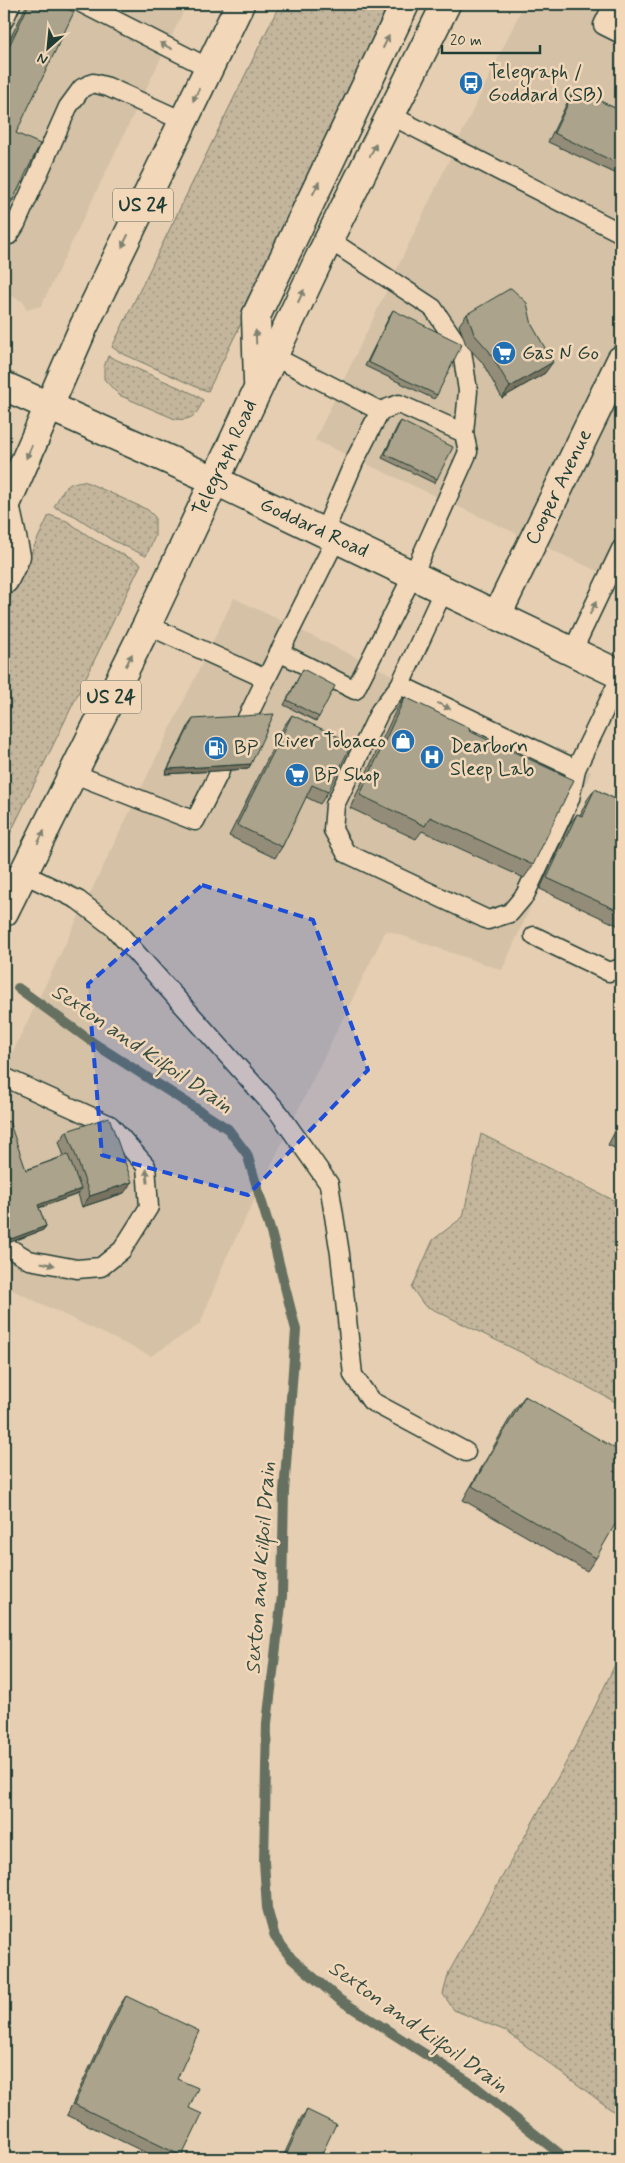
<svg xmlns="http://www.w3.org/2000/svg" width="625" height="2163" viewBox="0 0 625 2163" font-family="Mynerve,sans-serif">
  <defs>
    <pattern id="grass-dots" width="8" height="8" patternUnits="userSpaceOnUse" patternTransform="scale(1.25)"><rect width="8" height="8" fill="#c4b69c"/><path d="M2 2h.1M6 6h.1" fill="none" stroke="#9f9580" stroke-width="1.8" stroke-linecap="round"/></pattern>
  </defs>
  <rect width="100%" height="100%" fill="#e5ceb1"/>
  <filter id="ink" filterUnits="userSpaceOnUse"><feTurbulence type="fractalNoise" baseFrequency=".02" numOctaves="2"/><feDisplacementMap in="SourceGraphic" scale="10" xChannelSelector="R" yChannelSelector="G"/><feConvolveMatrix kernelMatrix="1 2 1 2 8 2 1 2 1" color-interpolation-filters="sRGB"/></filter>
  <g filter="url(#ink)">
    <g fill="#d4c1a6">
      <path d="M4,4H187L41,306L26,310L24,302L4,292Z"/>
      <path d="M524,4H621V582L315,440Z"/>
      <path d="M234,598L591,772L502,970L386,930L225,1260L200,1324L151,1356L4,1286V1070Z"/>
    </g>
    <g fill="url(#grass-dots)" stroke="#727a68">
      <path d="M280,4H397L208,391L201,389L119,352L112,347Z"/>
      <path d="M108,356L196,395L203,400C197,415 192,421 175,419L119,395L104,379V367Z"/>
      <path d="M84,481L148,510L155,517V536L146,556L112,540L75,516L54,507C63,490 64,483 84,481Z"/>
      <path d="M49,515L67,521L93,539L141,564L4,846V610Z"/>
      <path d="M481,1134L621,1204V1405L545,1364L424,1305L412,1288L433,1240L463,1217Z"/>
      <path d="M621,1652V2117L506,2031L454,2010L443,1994L449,1972L582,1734Z"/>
    </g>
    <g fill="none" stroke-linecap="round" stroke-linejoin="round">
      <path stroke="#657060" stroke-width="10" d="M18,988L95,1044L228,1129L247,1154L272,1236L296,1330L284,1492L282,1596L267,1723L264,1861L267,1908L275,1937L292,1959L340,2000L472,2084L566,2159"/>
      <g stroke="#1f3d34" stroke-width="21">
        <g id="lane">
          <path d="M83,4L209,68"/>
          <path d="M613,4L603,25L621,34"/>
          <path d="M4,20L11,4"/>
          <path d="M390,115L621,233"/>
          <path d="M4,235H9L16,224L68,107L82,88L93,83L108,87L183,121"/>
          <path d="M328,239L433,308L462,351L468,391L464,433"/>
          <path d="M273,356L380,411"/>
          <path d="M444,589L400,685L380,711L335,805L333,830L346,853L488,920L510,913L525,895L570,799L576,769L621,676"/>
          <path d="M147,625L266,679L246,720"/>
          <path d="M279,652L355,690L413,575L468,452L464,433L399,404L380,411L354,462L324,532"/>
          <path d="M572,652L621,549"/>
          <path d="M266,679L336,539"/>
          <path d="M400,685L576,769"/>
          <path d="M72,773L195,821L220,771"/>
          <path d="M22,873L78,900L113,927L279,1113L329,1184L340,1254L353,1375L371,1401L466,1452"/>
          <path d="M534,936L609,972L621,968"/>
          <path d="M4,1077L110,1125L146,1166L149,1207L122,1250L101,1267L77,1269L29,1260L4,1245"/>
        </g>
      </g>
      <g stroke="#1f3d34" stroke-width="31">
        <path id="street" d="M497,615L621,360"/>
      </g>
      <g stroke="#1f3d34" stroke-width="31">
        <path id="secondary" d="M4,386L214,480L621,675"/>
      </g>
      <g stroke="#1f3d34" stroke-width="31">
        <g id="primary">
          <path d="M258,382L256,316L405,4"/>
          <path d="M4,509L84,326L240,4"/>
          <path d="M4,580L16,556L5,505"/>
          <path d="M4,912L147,625L320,257L446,4"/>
        </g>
      </g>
      <use href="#lane" stroke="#f2d7b9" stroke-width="18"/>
      <use href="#street" stroke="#f2d7b9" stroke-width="28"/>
      <use href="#secondary" stroke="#f2d7b9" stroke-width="28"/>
      <use href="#primary" stroke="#f2d7b9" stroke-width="28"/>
    </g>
    <g fill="#938c78" stroke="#1f3d34">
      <path d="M27,4H56L16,133L13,200L6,211L4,210V51Z"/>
      <path d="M575,89L621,111V176L548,142L570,97Z"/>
      <path d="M393,310L437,395L434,399L365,366L390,315Z"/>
      <path d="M467,314L532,325L545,373L502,398L482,362L466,345L459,325Z"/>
      <path d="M401,421L437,479L434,483L382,458L398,425Z"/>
      <path d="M303,669L319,717L316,721L284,705Z"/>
      <path d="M405,697L469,731L533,865L524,878L422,831L416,839L350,808L396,710Z"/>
      <path d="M292,715L328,792L320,804L306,797L282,847L275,858L229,836L284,726Z"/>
      <path d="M193,719L251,764L248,769L165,774L190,723Z"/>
      <path d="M595,789L621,802V927L540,889L569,825L577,814L580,815L587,800Z"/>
      <path d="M621,1120V1151L608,1145Z"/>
      <path d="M4,1123L26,1170L64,1156L59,1142L67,1131L124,1193L82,1207L78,1194L39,1208L46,1226L43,1230L8,1243L4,1231Z"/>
      <path d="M525,1396L596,1558L587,1571L463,1500L515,1409Z"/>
      <path d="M126,1996L177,2079L182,2156L180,2159H159L67,2115L118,2008Z"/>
      <path d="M307,2110L321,2156L328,2159H282L301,2118Z"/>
    </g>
    <g fill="#787261" stroke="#1f3d34">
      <path d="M553,362L545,373L502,398L510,387Z"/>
      <path d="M251,764L248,769L165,774L168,769Z"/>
      <path d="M132,1182L124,1193L82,1207L90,1196Z"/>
      <path d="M81,1189L78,1194L35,1209L38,1205Z"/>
      <path d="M46,1226L43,1230L8,1243L11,1239Z"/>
    </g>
    <g fill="#aba38b" stroke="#1f3d34">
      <path d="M29,4H56L74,12L16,133L40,144L13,200L4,196V57Z"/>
      <path d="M575,89L621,111V165L554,133Z"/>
      <path d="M511,288L527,303L532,325L553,362L510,387L489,351L474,334L467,314Z"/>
      <path d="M393,310L462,344L437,395L368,362Z"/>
      <path d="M401,421L453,447L437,479L385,454Z"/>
      <path d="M303,669L335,686L319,717L287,700Z"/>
      <path d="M405,697L470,728L469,731L574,780L533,865L430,817L425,826L360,795Z"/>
      <path d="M274,714L251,764L168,769L193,719Z"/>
      <path d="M292,715L352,743L328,792L312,785L282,847L237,825Z"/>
      <path d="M595,789L621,802V912L547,878L577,814L582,816Z"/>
      <path d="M109,1117L132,1182L90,1196L67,1131Z"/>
      <path d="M9,1121L26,1170L68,1155L81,1189L38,1205L46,1226L11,1239L4,1219V1123Z"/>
      <path d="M621,1123V1140L614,1137Z"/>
      <path d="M525,1396L621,1452V1514L596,1558L472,1486Z"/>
      <path d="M126,1996L199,2031L177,2079L198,2088L189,2108L202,2114L182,2156L74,2104Z"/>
      <path d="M307,2110L336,2124L321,2156L328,2159H284Z"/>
    </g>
    <defs><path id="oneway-solid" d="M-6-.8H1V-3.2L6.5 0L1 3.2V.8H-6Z" transform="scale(1.25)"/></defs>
    <g fill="#7e8270">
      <use href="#oneway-solid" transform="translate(386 42) rotate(-64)"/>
      <use href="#oneway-solid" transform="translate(166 46) rotate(-153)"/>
      <use href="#oneway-solid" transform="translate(196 95) rotate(116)"/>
      <use href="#oneway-solid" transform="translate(373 150) rotate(-63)"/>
      <use href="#oneway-solid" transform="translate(316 188) rotate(-64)"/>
      <use href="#oneway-solid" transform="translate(125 241) rotate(116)"/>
      <use href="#oneway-solid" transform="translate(301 296) rotate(-65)"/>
      <use href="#oneway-solid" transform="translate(256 337) rotate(-92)"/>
      <use href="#oneway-solid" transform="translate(29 452) rotate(114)"/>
      <use href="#oneway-solid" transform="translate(593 608) rotate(-64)"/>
      <use href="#oneway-solid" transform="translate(129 660) rotate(-63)"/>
      <use href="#oneway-solid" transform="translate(444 706) rotate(25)"/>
      <use href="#oneway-solid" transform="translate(41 837) rotate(-63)"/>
      <use href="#oneway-solid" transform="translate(147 1176) rotate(-94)"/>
      <use href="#oneway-solid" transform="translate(48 1264) rotate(12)"/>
    </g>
  </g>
  <path fill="#1d4ed8" fill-opacity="0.2" stroke="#1d4ed8" stroke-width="4" stroke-dasharray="10 6" stroke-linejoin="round" d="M202,885L313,920L368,1070L248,1195L102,1155L88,984Z"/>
  <defs>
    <g id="bus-disc" transform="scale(1.25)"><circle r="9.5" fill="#1f6fb2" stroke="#f2d7b9"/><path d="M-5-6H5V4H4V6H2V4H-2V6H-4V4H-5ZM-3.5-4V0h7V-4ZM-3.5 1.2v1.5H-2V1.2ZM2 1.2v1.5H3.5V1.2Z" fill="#fff"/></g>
    <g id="supermarket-disc" transform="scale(1.25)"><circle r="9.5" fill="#1f6fb2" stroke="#f2d7b9"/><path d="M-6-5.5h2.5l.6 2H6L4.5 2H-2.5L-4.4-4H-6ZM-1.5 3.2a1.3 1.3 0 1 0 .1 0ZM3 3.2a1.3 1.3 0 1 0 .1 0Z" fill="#fff"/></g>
    <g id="shop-disc" transform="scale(1.25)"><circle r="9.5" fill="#1f6fb2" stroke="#f2d7b9"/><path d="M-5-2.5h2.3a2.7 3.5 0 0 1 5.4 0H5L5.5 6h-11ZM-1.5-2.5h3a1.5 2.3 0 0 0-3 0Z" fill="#fff"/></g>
    <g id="fuel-disc" transform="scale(1.25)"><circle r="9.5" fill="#1f6fb2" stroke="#f2d7b9"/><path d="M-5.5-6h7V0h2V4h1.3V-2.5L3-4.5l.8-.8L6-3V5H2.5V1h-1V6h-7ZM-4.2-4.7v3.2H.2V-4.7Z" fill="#fff"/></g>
    <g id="hospital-disc" transform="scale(1.25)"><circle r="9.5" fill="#1f6fb2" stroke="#f2d7b9"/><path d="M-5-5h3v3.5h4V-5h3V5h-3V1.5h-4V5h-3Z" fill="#fff"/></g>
  </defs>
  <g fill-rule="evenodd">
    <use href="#bus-disc" x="471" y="83"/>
    <use href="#supermarket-disc" x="504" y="353"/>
    <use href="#shop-disc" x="403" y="741"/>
    <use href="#fuel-disc" x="216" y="748"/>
    <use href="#hospital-disc" x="432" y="757"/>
    <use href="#supermarket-disc" x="297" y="775"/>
  </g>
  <g text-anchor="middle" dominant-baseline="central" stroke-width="5" stroke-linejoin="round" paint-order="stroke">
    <g fill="#f2d7b9" stroke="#5e6b5c" stroke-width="1">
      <rect x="113" y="188.5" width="60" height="33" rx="4"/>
      <rect x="81" y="680.5" width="60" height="33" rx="4"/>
    </g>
    <g font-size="19" font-weight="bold" fill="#1f3d34">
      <text x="143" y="205">US 24</text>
      <text x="111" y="697">US 24</text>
    </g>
    <g font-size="20" fill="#1f3d34" stroke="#f2d7b9" text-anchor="start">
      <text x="488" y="72">Telegraph /<tspan x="488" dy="23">Goddard (SB)</tspan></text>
      <text x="522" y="353">Gas N Go</text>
      <text x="386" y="741" text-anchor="end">River Tobacco</text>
      <text x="450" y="746">Dearborn<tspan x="450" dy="23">Sleep Lab</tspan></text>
      <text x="234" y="748">BP</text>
      <text x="314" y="775">BP Shop</text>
    </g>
    <g font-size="20" fill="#1f3d34" stroke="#f2d7b9">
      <text transform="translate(225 458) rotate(-65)">Telegraph Road</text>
      <text transform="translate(559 487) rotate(-64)">Cooper Avenue</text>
      <text transform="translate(314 528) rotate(25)">Goddard Road</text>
    </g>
    <g font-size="21" font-style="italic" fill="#364e43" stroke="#f2d7b9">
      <text transform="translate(142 1049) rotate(34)">Sexton and Kilfoil Drain</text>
      <text transform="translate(261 1568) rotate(-86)">Sexton and Kilfoil Drain</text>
      <text transform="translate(418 2027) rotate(35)">Sexton and Kilfoil Drain</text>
    </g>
  </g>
  <rect width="625" height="2163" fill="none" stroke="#f2d7b9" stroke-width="20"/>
  <rect x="10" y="10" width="605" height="2143" fill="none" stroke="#1f3d34" stroke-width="2" filter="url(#ink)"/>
  <g transform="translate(48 48) rotate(207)" stroke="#f2d7b9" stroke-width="4" paint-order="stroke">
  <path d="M0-4L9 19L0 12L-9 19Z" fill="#1f3d34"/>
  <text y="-8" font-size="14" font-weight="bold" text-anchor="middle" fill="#1f3d34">N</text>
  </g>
  <path d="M442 45v8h98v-8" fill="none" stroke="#1f3d34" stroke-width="2.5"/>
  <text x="450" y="45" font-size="15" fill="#1f3d34" stroke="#f2d7b9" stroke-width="4" paint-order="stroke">20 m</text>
</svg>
